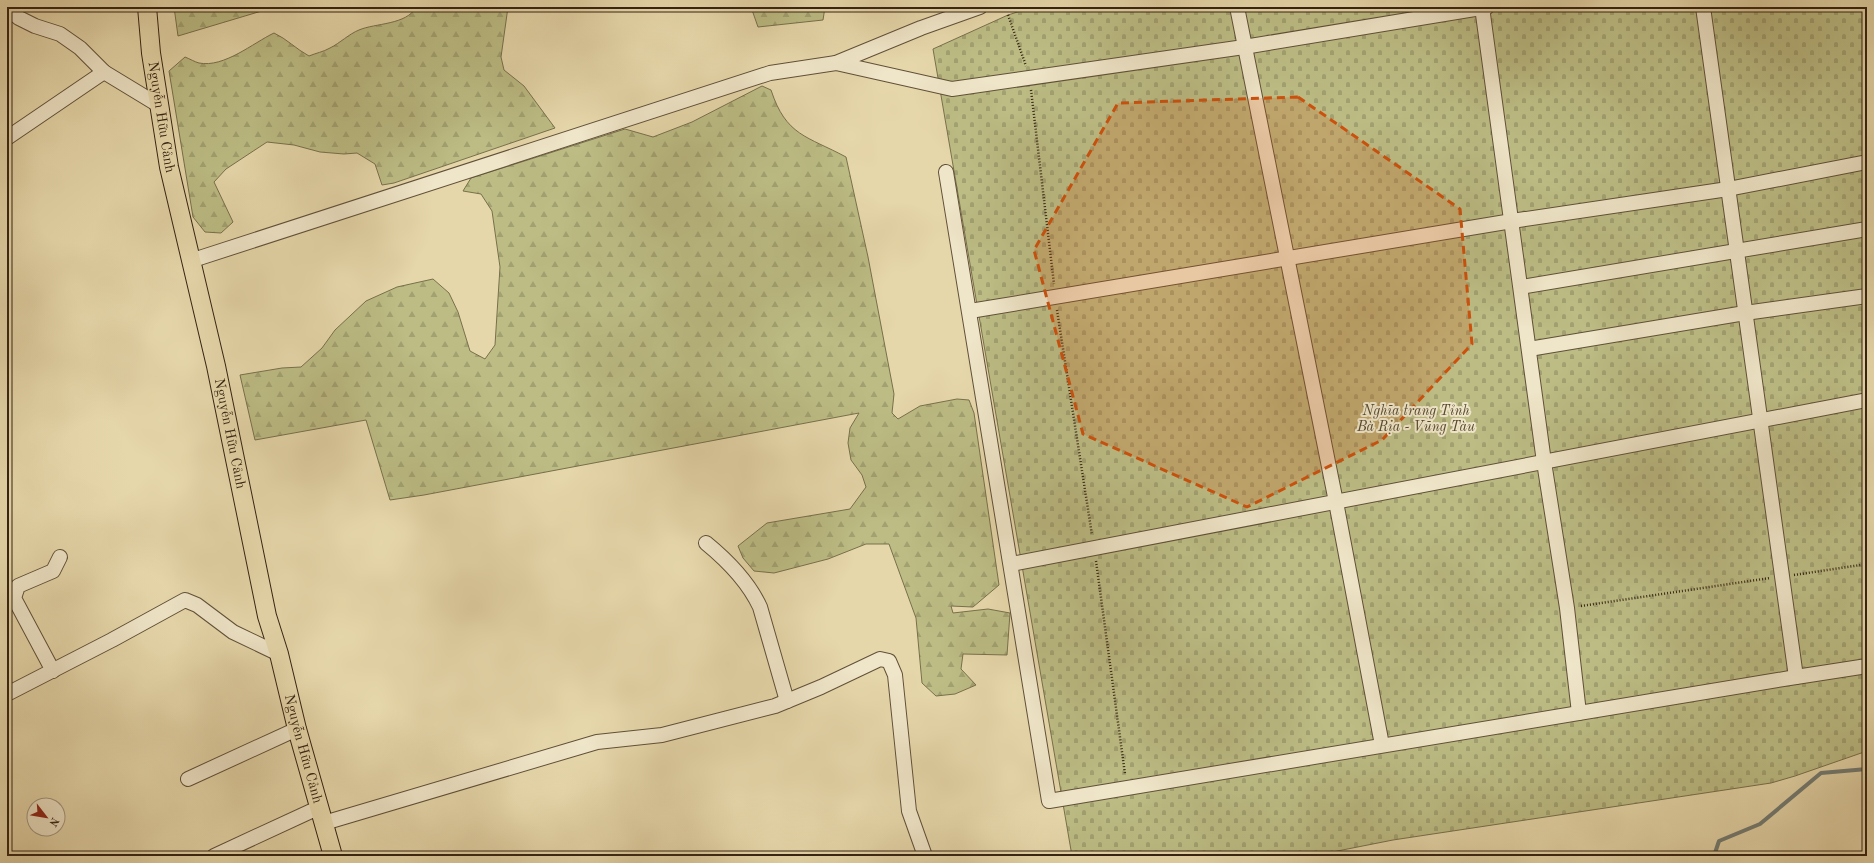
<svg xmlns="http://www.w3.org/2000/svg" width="1874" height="863" viewBox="0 0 1874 863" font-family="'Old Standard TT',serif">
  <defs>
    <pattern id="forest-firs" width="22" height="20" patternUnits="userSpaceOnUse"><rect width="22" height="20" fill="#bcbc84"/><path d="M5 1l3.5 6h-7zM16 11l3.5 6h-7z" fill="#a2a171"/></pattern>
    <pattern id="cemetery-stones" width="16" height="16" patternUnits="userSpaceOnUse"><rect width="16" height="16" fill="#bcbc84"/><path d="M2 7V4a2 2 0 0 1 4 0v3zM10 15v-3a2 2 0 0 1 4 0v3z" fill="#a2a171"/></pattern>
  </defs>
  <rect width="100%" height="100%" fill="#e6d7aa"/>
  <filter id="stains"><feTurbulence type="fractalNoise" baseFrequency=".005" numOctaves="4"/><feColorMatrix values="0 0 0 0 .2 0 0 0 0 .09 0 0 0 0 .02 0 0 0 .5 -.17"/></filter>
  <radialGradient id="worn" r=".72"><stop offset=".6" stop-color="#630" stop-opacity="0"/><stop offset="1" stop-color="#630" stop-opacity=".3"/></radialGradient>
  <g fill="url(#forest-firs)" stroke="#78704c">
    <path d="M174,7H275L178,36Z"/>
    <path d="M416,7H508L501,57L504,70L524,86L555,128L394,183L382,185L375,164L357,153L344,154L320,152L294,145L267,142L226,169L214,182L233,222L221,233L205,232L193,217L169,71L185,57C190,59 195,62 199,63C224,68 253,43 274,33C287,39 296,49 309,56C316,53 323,52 330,48C340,43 349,34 359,30C375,23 407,25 416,7Z"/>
    <path d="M751,7H825L823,20L758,27Z"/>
    <path d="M762,86L771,90C786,136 807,136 846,157L868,257L894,394L892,413L898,419L920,406L957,399L969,400L974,413L999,585L973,607L951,606L953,613L988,609L1010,613L1007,655L963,654L961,669L976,685L955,694L936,696L922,683L916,618L889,544H866L828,559L774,573L754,571L743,558L738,546L767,523L850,509L866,487L862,475L851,460L848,443L850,428L859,413L424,495L390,500L366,420L255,440L240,375L282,368L301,367L322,348L335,330L366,301L397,287L433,279L449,293L458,312L470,351L485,359L495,345L500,267L492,211L481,194L463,191L471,178L625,129L653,137L692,122Z"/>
  </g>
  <path fill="url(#cemetery-stones)" stroke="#78704c" d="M1033,7H1867V751L1795,776L1771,783L1393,840L1312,856H1072L933,49L1008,15Z"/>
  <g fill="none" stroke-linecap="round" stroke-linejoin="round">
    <path stroke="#727c74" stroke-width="4" d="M1714,856L1719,841L1760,824L1821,773L1867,769"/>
    <g stroke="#605039" stroke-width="16">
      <g id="minor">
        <path d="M1237,7L1336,502L1382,745"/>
        <path d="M1482,7L1544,462L1567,608L1579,713"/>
        <path d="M1703,7L1796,677"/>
        <path d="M7,8L19,18L35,26L60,34L80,48L104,72L160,106"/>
        <path d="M836,63L952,89L1244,47L1487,7"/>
        <path d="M7,138L104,72"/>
        <path d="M946,172L1049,801L1796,677L1867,666"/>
        <path d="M190,261L770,73L836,63L921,28L980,7"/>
        <path d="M1521,287L1867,229"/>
        <path d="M970,311L1512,221L1728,189L1867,162"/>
        <path d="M1529,349L1745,313L1867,296"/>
        <path d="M706,543C728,561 748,581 760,607L787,701"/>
        <path d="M1011,564L1867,400"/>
        <path d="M53,671L14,598L18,586L53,571L60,557"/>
        <path d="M7,694L112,640L185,600L197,605L233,632L279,654"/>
        <path d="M188,779L297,729"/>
        <path d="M324,823L597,742L662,735L775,706L821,687L880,659L889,661L895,675L909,811L925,856"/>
        <path d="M214,856L320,807"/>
      </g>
    </g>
    <g stroke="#342313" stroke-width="20">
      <g id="major">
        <path id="s1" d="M147,7L151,53L169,167L216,366L267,616L279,654L297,729L333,856"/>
      </g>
    </g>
    <g stroke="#342313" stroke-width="2.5" stroke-dasharray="1 2" stroke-linecap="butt">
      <path d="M1008,15L1026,66"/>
      <path d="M1031,90L1054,284"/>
      <path d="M1057,310L1092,535"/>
      <path d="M1096,561L1125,774"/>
      <path d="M1794,575L1867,564"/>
      <path d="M1581,606L1770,578"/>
    </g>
    <use href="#minor" stroke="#efe5c8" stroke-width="14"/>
    <use href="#major" stroke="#e6d7aa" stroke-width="18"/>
  </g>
  <path fill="#cd510d" fill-opacity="0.2" stroke="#cd510d" stroke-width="3" stroke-dasharray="8 5" stroke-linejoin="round" d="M1298,97L1460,209L1472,344L1382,440L1247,507L1083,434L1034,250L1118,103Z"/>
  <g text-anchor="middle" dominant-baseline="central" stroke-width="4" stroke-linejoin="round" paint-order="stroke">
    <g font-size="14" fill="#342313" stroke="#efe5c8">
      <text stroke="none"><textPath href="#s1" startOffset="111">Nguyễn Hữu Cảnh</textPath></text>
      <text stroke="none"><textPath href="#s1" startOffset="435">Nguyễn Hữu Cảnh</textPath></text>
      <text stroke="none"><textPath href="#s1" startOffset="759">Nguyễn Hữu Cảnh</textPath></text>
    </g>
    <g font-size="14" font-style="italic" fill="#56492f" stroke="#efe5c8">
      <text x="1416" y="411">Nghĩa trang Tỉnh<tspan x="1416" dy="16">Bà Rịa - Vũng Tàu</tspan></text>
    </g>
  </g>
  <rect width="1874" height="863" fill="none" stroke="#e6d7aa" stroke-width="24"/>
  <rect x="8" y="8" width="1858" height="847" fill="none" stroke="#342313" stroke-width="2"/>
  <rect x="12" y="12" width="1850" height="839" fill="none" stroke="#342313"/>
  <g transform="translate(46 817) rotate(121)"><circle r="19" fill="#efe5c8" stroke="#a49780"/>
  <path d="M0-3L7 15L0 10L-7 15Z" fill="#8f2418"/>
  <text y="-6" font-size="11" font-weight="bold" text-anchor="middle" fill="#342313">N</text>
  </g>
  <rect width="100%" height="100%" filter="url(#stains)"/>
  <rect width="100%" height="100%" fill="url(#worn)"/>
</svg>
